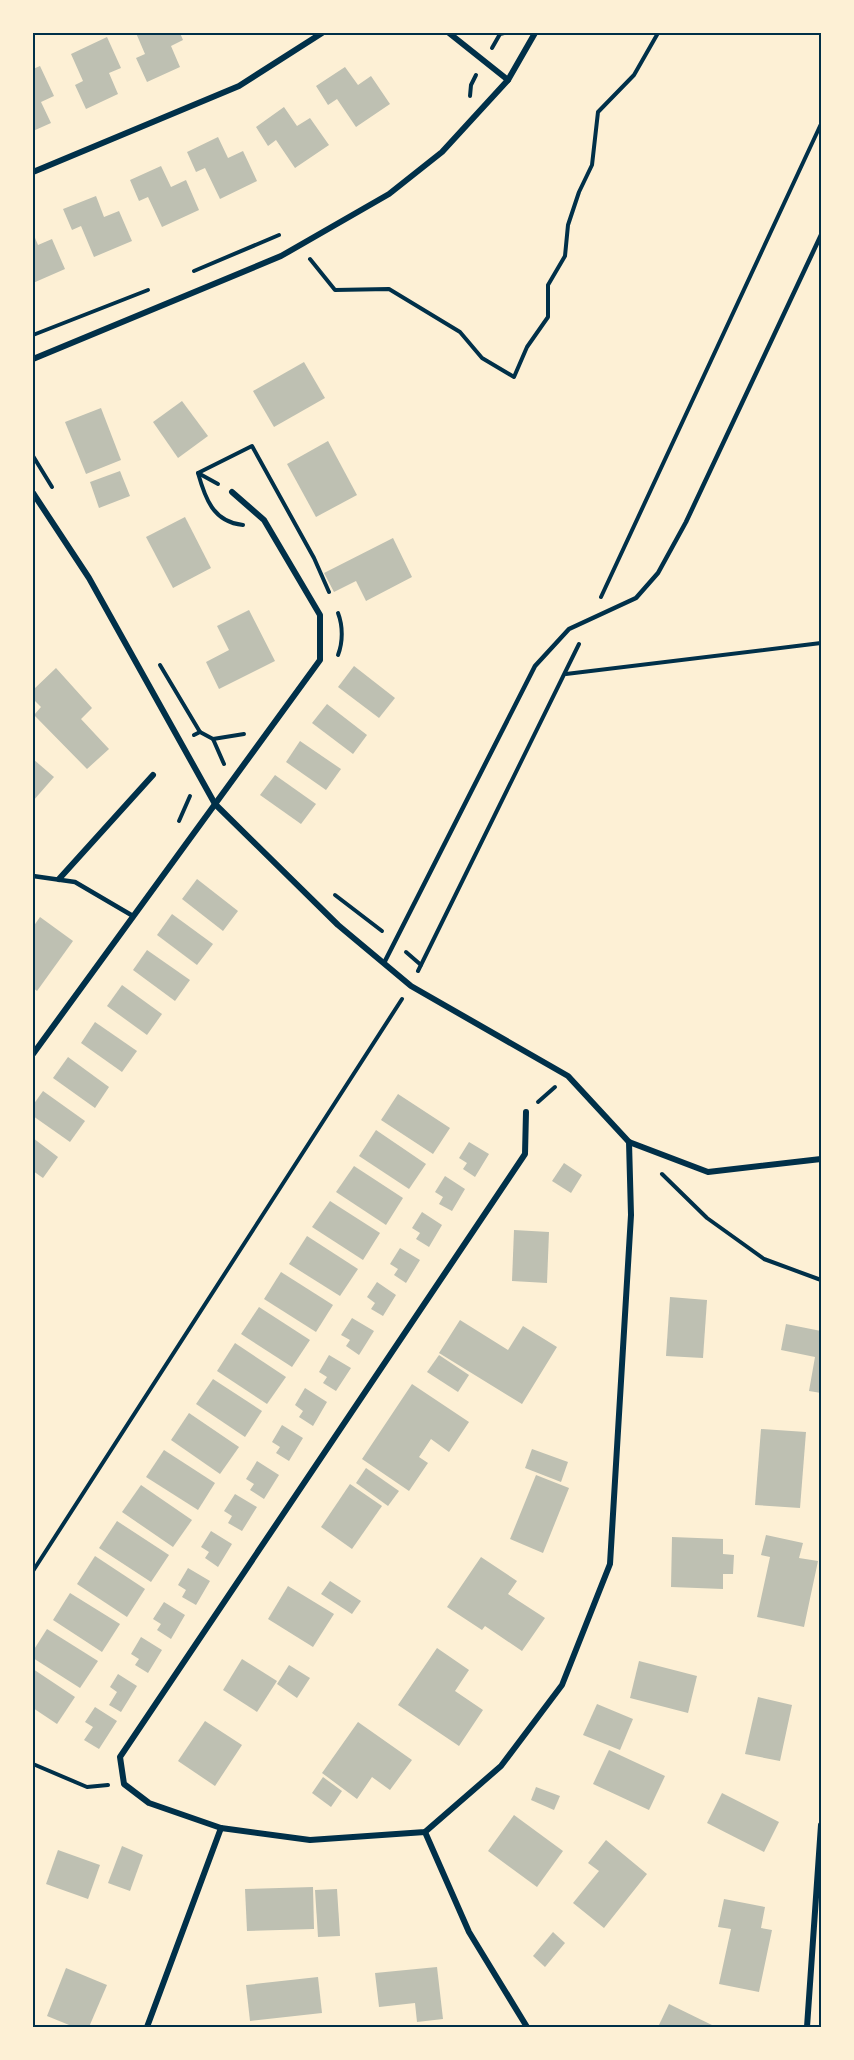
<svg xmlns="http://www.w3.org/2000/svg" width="854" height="2060" viewBox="0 0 854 2060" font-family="Raleway,sans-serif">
  <rect width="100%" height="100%" fill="#fdf0d5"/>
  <g fill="#bec0b2">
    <path d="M136,33H180L183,40L171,46L180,67L147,82L136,58L145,54Z"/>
    <path d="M107,37L121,68L109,73L118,94L86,109L75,85L83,81L71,54Z"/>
    <path d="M40,66L54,96L41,102L51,123L33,131V69Z"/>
    <path d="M345,67L358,85L371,76L390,104L356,127L337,99L328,105L316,86Z"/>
    <path d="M284,107L297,126L310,118L329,145L295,168L276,140L268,146L256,127Z"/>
    <path d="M218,137L228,158L243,151L257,181L220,199L205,168L196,172L187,152Z"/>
    <path d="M161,166L171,187L186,180L199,210L162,227L148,197L139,201L130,180Z"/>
    <path d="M96,196L104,217L119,211L132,241L94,257L81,226L72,230L63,209Z"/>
    <path d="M33,233L38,245L52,239L65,269L33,283Z"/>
    <path d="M304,362L325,398L274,427L253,391Z"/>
    <path d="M182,401L208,436L178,458L153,422Z"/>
    <path d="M101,408L121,460L86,474L65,422Z"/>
    <path d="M328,441L357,495L316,517L287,464Z"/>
    <path d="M120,471L130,496L99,508L90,482Z"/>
    <path d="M185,517L211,568L173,588L146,537Z"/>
    <path d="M393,538L412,577L366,601L356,581L334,592L324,573Z"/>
    <path d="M249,610L275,661L219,689L206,662L229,650L217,626Z"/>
    <path d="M354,666L395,698L379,718L338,687Z"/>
    <path d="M56,668L92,708L81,719L109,749L87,769L34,715L41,707L33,699V690Z"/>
    <path d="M327,704L367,735L353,754L312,723Z"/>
    <path d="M300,741L341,769L326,790L286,762Z"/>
    <path d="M33,759L54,777L33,801Z"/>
    <path d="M275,775L316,804L301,824L260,795Z"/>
    <path d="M197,879L238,911L223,931L182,899Z"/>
    <path d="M172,914L213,944L197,965L157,935Z"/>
    <path d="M40,917L73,941L37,991L33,988V927Z"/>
    <path d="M147,950L190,980L175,1001L133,970Z"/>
    <path d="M122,985L162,1014L147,1035L107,1006Z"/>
    <path d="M95,1022L137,1051L122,1072L81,1043Z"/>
    <path d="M68,1057L109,1087L95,1108L53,1078Z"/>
    <path d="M43,1091L85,1121L70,1142L33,1116V1105Z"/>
    <path d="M398,1094L450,1128L433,1154L381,1120Z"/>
    <path d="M376,1130L426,1164L409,1189L359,1156Z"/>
    <path d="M33,1138L58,1157L43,1178L33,1171Z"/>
    <path d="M469,1142L489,1154L475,1177L463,1169L467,1163L459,1158Z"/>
    <path d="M564,1163L582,1175L571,1193L552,1181Z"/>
    <path d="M354,1166L403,1198L386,1225L336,1192Z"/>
    <path d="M445,1176L465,1189L452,1211L439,1204L443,1197L435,1192Z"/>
    <path d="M330,1201L380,1233L363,1260L312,1227Z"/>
    <path d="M422,1212L442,1225L429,1247L416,1239L420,1233L412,1228Z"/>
    <path d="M514,1230L549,1232L547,1283L512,1281Z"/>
    <path d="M307,1236L358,1269L340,1296L289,1264Z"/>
    <path d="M400,1248L420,1260L406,1283L394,1275L398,1269L390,1264Z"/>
    <path d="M281,1272L333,1305L316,1332L264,1299Z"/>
    <path d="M377,1282L396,1295L383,1316L371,1309L375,1303L367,1297Z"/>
    <path d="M670,1297L707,1300L703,1358L666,1356Z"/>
    <path d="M259,1307L310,1340L292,1367L241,1334Z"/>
    <path d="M352,1318L374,1331L359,1355L346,1346L350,1340L341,1335Z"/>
    <path d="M460,1320L508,1350L523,1326L557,1347L522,1404L439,1353Z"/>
    <path d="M786,1324L821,1331V1393L809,1391L815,1357L781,1350Z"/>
    <path d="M235,1343L286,1377L267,1404L217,1371Z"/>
    <path d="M329,1355L351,1368L336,1391L323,1383L327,1377L319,1372Z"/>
    <path d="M439,1355L469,1375L458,1392L427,1372Z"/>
    <path d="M213,1379L262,1411L245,1437L196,1404Z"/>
    <path d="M412,1384L469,1422L449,1452L431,1439L419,1457L428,1463L409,1491L362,1459Z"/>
    <path d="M305,1388L327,1402L313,1426L299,1417L303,1411L295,1405Z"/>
    <path d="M189,1413L239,1447L220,1474L171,1440Z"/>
    <path d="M282,1425L303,1438L289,1461L276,1453L280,1447L272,1442Z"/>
    <path d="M761,1429L806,1432L800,1508L755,1505Z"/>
    <path d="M532,1449L568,1462L561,1482L525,1468Z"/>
    <path d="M164,1450L215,1483L198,1510L146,1477Z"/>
    <path d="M257,1461L279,1475L264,1499L250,1490L254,1484L246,1479Z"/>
    <path d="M366,1468L399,1491L388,1506L356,1483Z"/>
    <path d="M536,1475L569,1488L543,1553L510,1539Z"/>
    <path d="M350,1484L382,1506L352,1549L321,1527Z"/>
    <path d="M141,1485L192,1520L173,1547L122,1512Z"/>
    <path d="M235,1494L257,1507L242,1531L228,1523L232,1516L224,1511Z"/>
    <path d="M117,1521L169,1555L151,1582L99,1548Z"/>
    <path d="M211,1531L232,1544L218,1567L205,1558L209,1552L201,1547Z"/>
    <path d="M766,1535L803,1543L799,1558L818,1561L804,1627L757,1617L770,1557L761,1555Z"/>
    <path d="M672,1537L723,1539V1554L734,1555L733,1574H723V1589L671,1587Z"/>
    <path d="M95,1556L145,1589L127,1617L77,1584Z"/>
    <path d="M481,1557L517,1581L508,1594L545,1618L522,1651L485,1626L482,1630L447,1607Z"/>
    <path d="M188,1568L210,1581L196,1605L182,1597L186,1590L178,1585Z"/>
    <path d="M330,1581L361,1601L352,1614L321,1594Z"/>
    <path d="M288,1586L334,1614L313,1647L268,1619Z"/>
    <path d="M70,1593L120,1624L102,1652L53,1620Z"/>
    <path d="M164,1602L185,1615L171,1639L157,1630L161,1624L153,1619Z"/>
    <path d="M47,1629L98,1661L80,1688L33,1658V1651Z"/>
    <path d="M141,1637L162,1650L148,1673L135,1665L139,1659L131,1654Z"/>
    <path d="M437,1648L469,1670L455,1691L483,1710L459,1746L398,1705Z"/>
    <path d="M242,1659L277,1681L257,1712L223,1690Z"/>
    <path d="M639,1661L697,1676L688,1713L630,1698Z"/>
    <path d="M289,1665L310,1678L297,1698L277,1684Z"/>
    <path d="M33,1669L75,1697L57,1724L33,1708Z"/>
    <path d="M118,1674L137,1686L121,1712L109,1705L117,1692L110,1687Z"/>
    <path d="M758,1697L792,1705L780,1761L745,1754Z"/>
    <path d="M597,1704L633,1719L620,1750L583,1735Z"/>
    <path d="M95,1707L117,1721L99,1749L84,1740L93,1727L85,1722Z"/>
    <path d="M205,1721L242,1745L215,1786L178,1761Z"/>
    <path d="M358,1722L412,1760L390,1790L372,1777L357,1799L322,1773Z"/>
    <path d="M609,1750L665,1776L649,1810L593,1784Z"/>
    <path d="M323,1777L342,1791L331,1807L312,1793Z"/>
    <path d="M536,1787L560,1796L554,1810L531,1800Z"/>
    <path d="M722,1793L779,1822L764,1852L707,1823Z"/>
    <path d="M514,1815L563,1851L537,1887L488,1851Z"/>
    <path d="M606,1840L647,1874L604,1928L573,1903L599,1871L588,1863Z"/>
    <path d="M122,1846L143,1855L130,1891L108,1883Z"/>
    <path d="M58,1850L100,1865L88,1899L46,1884Z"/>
    <path d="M313,1887L314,1929L247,1931L245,1889Z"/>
    <path d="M337,1889L340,1936L318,1937L315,1890Z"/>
    <path d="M724,1899L765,1907L761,1928L772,1930L759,1992L719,1984L731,1929L718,1927Z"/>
    <path d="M553,1932L565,1943L545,1967L533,1956Z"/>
    <path d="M437,1967L443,2019L417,2022L415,2003L379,2007L375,1973Z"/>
    <path d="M66,1968L107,1985L89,2027H74L47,2016Z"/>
    <path d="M318,1977L322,2013L250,2021L246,1985Z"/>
    <path d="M669,2004L716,2027H658Z"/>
  </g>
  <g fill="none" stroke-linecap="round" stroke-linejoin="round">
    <g stroke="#003049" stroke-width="4">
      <path d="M492,48L500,34L504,33"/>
      <path d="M470,96L471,85L476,75"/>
      <path d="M310,259L335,290L389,289L460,332L482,358L514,377L527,347L548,317V285L565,256L568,225L579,192L592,165L598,112L634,75L658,33"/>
      <path d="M194,271L279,235"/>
      <path d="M33,335L148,290"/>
      <path d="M33,456L52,487"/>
      <path d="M198,473L218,484"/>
      <path d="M243,525C213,522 205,498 198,473L252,446L314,558L329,592"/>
      <path d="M601,597L821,124"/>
      <path d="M338,613C343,626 343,642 338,655"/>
      <path d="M160,665L200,732"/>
      <path d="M566,674L821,643"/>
      <path d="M194,735L200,732L213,739L224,764"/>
      <path d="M213,739L244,734"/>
      <path d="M179,821L190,796"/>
      <path d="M335,895L382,931"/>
      <path d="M406,952L421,965"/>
      <path d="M418,971L579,644"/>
      <path d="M538,1102L555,1087"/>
      <path d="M662,1174L707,1218L764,1259L821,1280"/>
      <path d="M33,1571L402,999"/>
      <path d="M33,1764L87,1787L108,1785"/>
    </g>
    <g stroke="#003049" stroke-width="4.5">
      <path d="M33,876L75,882L133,916"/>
      <path d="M384,963L535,666L569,629L636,598L658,573L686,522L821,235"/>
    </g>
    <g stroke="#003049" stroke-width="6">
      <path d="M449,33L508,80"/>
      <path d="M33,172L239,86L322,33"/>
      <path d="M33,359L281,256L389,194L442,152L508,80L535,33"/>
      <path d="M33,493L89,578L215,804L338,925L411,986L568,1076L629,1142L708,1172L821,1159"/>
      <path d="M59,879L153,775"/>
      <path d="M33,1054L320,660V615L264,520L232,492"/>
      <path d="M526,1112L525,1154L120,1757L124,1784L149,1803L221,1828L310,1840L425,1832L501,1766L562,1685L610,1564L631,1215L629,1142"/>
      <path d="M425,1832L469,1932L527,2027"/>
      <path d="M147,2027L221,1828"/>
      <path d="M807,2027L821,1825"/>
    </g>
  </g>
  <rect width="854" height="2060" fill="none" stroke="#fdf0d5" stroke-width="69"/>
  <rect x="34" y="34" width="786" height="1992" fill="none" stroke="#003049" stroke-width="2"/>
</svg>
